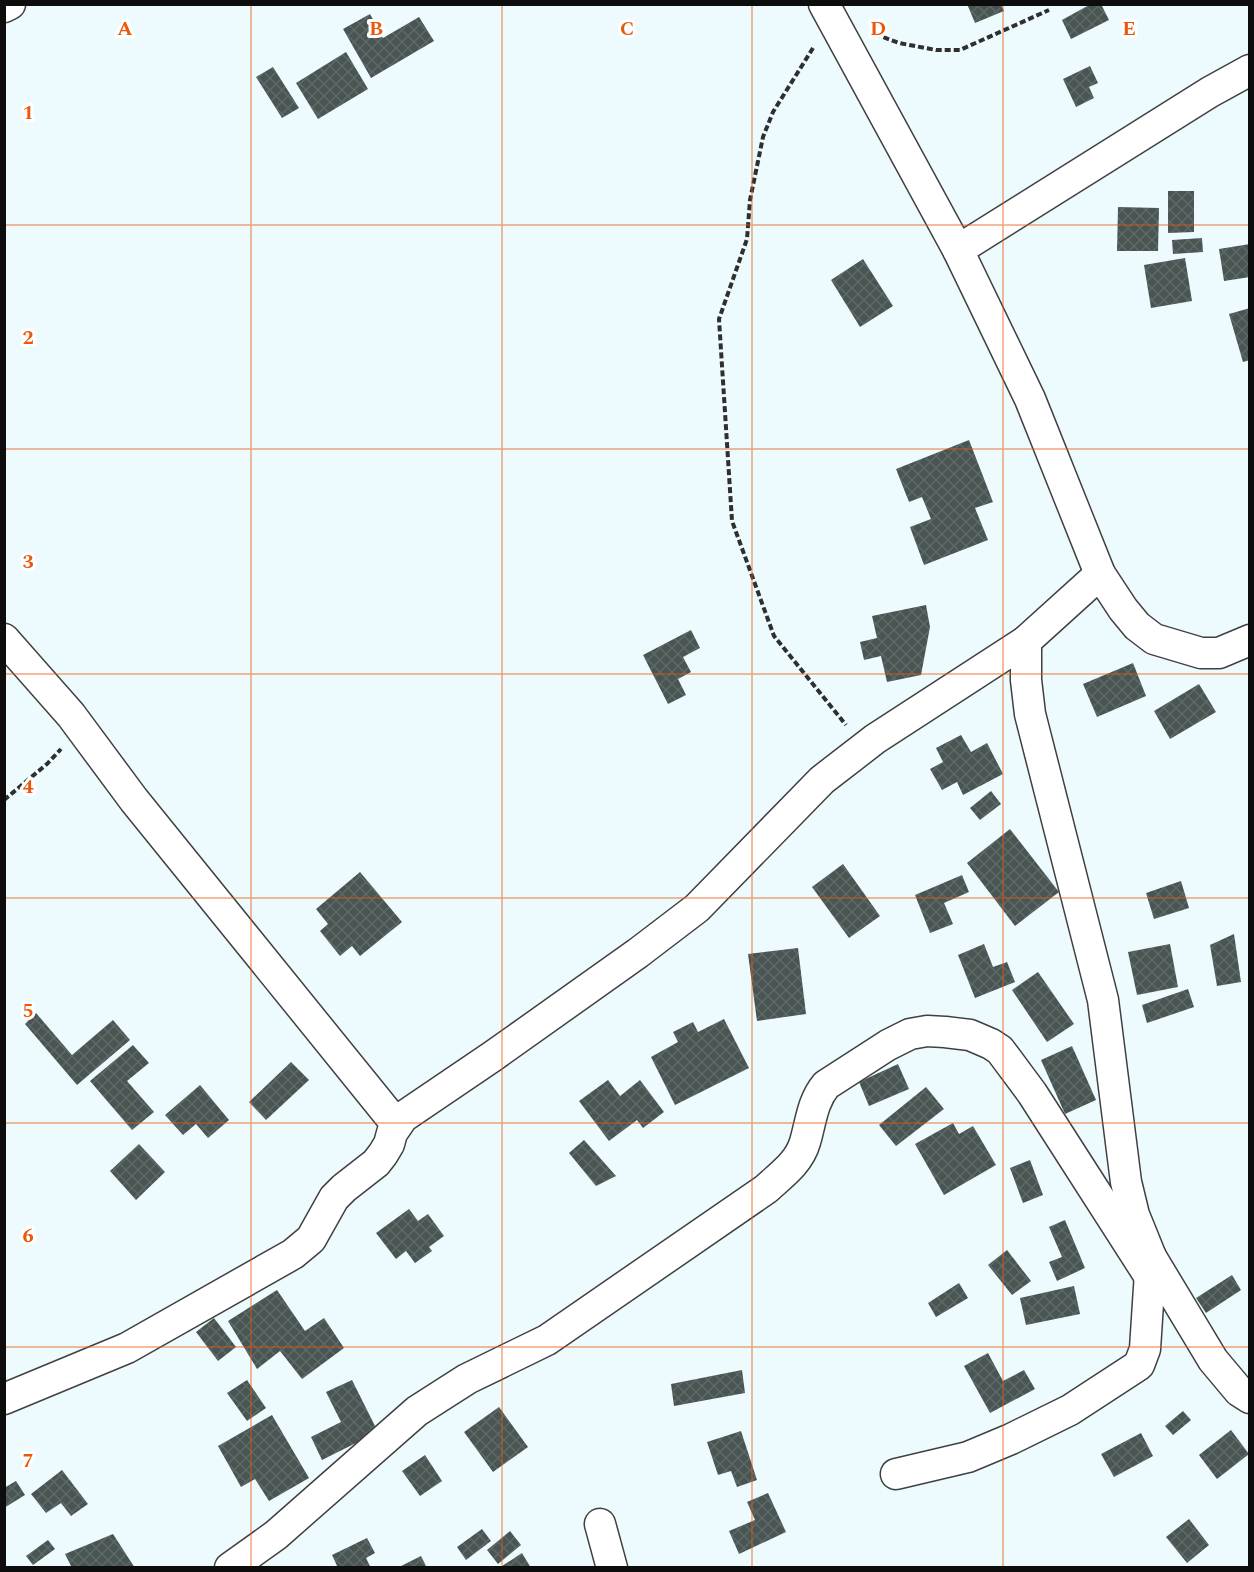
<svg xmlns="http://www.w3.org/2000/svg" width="1254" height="1572" viewBox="0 0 1254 1572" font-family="Spectral,serif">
  <defs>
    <pattern id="building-cross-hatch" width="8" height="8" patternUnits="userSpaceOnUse" patternTransform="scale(1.5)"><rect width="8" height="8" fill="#495553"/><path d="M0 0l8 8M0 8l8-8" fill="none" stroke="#5f6867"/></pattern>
  </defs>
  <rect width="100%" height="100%" fill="#edfbfe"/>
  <g fill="url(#building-cross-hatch)">
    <path d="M967,4H1001L1004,11L975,23Z"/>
    <path d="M1091,4H1101L1109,20L1071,39L1062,20Z"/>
    <path d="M370,14L383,38L419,17L434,41L371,78L343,29Z"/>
    <path d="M346,52L368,89L318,119L296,83Z"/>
    <path d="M1090,66L1098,83L1089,87L1094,98L1076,107L1063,79Z"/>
    <path d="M273,67L299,108L282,118L256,77Z"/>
    <path d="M1168,191H1194V232L1168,233Z"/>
    <path d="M1118,207L1159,208L1158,251H1117Z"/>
    <path d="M1202,238L1203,252L1173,254L1172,240Z"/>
    <path d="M1250,244V277L1224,281L1219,249Z"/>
    <path d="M1185,258L1192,301L1151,308L1144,265Z"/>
    <path d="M863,259L893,306L860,327L831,280Z"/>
    <path d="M1250,308V360L1243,362L1229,314Z"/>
    <path d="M969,440L993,502L975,508L988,540L924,565L910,527L931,519L922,497L909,502L896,469Z"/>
    <path d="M926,605L930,627L921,675L887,682L881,656L864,660L860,642L877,638L872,616Z"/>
    <path d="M691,630L700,648L683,657L691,672L678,679L686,695L668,704L643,655Z"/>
    <path d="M1133,663L1146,696L1097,717L1083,684Z"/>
    <path d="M1199,684L1216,712L1170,739L1154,711Z"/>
    <path d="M961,735L971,752L987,743L1003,774L963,795L957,782L942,790L930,769L943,762L936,748Z"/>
    <path d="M991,791L1001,804L980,820L970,808Z"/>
    <path d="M1010,829L1059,892L1015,926L967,863Z"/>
    <path d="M843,864L880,916L849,938L812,887Z"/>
    <path d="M360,872L402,922L360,956L352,946L340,956L320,931L328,924L316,909Z"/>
    <path d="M962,875L969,892L944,903L953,924L930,933L915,895Z"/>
    <path d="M1181,881L1189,908L1154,919L1146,893Z"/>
    <path d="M1234,934L1241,982L1217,986L1210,945Z"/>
    <path d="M984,944L993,967L1007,962L1015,982L975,998L958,955Z"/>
    <path d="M1170,944L1178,987L1137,995L1128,952Z"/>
    <path d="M798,948L806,1014L757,1021L748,954Z"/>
    <path d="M1038,972L1074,1024L1047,1042L1012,990Z"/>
    <path d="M1188,989L1194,1007L1147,1023L1142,1005Z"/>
    <path d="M36,1013L72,1055L113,1020L130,1040L77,1085L25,1024Z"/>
    <path d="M724,1019L749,1068L675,1105L651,1057L678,1042L673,1032L693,1022L698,1032Z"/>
    <path d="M133,1045L149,1063L127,1081L154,1112L132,1130L90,1081Z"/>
    <path d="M1072,1046L1096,1100L1065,1114L1041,1060Z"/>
    <path d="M291,1062L309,1080L266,1120L249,1102Z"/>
    <path d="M898,1064L909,1089L869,1106L859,1082Z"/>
    <path d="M608,1080L620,1096L640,1080L664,1112L643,1128L637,1120L609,1141L579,1101Z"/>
    <path d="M200,1085L229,1120L208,1138L196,1124L183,1135L165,1115Z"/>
    <path d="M926,1087L944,1109L896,1146L879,1125Z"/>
    <path d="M953,1123L959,1134L973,1126L996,1165L944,1195L915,1144Z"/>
    <path d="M584,1140L616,1176L596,1186L569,1153Z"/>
    <path d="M139,1144L165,1172L136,1200L110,1171Z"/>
    <path d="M1030,1160L1043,1195L1023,1203L1010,1168Z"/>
    <path d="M409,1209L418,1221L428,1214L444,1236L429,1247L432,1251L415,1263L406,1251L396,1259L376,1233Z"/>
    <path d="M1065,1220L1085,1268L1057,1281L1049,1262L1062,1257L1049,1227Z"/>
    <path d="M1007,1250L1031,1281L1012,1295L988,1265Z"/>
    <path d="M1232,1275L1241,1290L1206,1313L1196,1298Z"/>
    <path d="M959,1283L968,1298L936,1317L928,1303Z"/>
    <path d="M1074,1286L1080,1314L1026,1325L1020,1298Z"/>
    <path d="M277,1290L305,1331L324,1318L344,1348L302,1379L280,1351L257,1369L228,1321Z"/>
    <path d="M214,1318L236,1347L218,1361L196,1332Z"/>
    <path d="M988,1353L1003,1381L1024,1370L1035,1389L990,1413L964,1366Z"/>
    <path d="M742,1370L745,1393L674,1406L671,1384Z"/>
    <path d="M247,1380L266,1408L247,1421L227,1393Z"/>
    <path d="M352,1380L378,1432L322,1460L311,1437L341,1422L326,1392Z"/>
    <path d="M499,1407L528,1447L493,1472L464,1432Z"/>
    <path d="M1183,1411L1191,1420L1173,1435L1165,1426Z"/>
    <path d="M272,1415L309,1478L269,1501L255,1479L241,1487L218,1446Z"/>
    <path d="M1231,1430L1249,1454L1217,1479L1199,1455Z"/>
    <path d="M741,1431L757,1480L737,1487L731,1471L718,1475L707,1442Z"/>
    <path d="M1141,1433L1153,1456L1114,1477L1101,1454Z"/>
    <path d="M425,1455L442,1481L420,1496L402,1471Z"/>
    <path d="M62,1470L88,1504L71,1516L61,1503L46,1513L31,1494Z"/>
    <path d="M16,1481L25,1495L4,1508V1488Z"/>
    <path d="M768,1493L786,1532L739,1554L729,1531L755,1520L747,1502Z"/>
    <path d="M1189,1519L1209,1545L1187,1563L1166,1537Z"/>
    <path d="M482,1529L491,1541L466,1560L457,1547Z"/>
    <path d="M510,1531L521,1545L498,1564L487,1550Z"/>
    <path d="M113,1534L135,1568H72L65,1554Z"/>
    <path d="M367,1538L375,1553L366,1558L371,1568H338L332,1555Z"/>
    <path d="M48,1540L55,1549L33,1565L26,1556Z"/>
    <path d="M522,1553L531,1568H499Z"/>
    <path d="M421,1556L427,1568H397Z"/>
  </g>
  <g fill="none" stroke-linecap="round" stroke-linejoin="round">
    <g stroke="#404040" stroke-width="33">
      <g id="street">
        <path d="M824,4L958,250L1030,399L1100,574L1123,609L1137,626L1154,639L1201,653H1219L1250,640"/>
        <path d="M4,7L10,4"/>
        <path d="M958,250L1210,92L1250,70"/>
        <path d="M4,639L71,715L134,800L397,1125"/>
        <path d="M1026,641V680L1030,714L1103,1000L1126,1182L1134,1215L1151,1257L1213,1360L1239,1391L1250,1398"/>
        <path d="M4,1399L127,1348L293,1254L311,1239L334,1198L344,1188L376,1163L383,1154L389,1144L392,1133L403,1117L493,1056L638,953L697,908L822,780L875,739L1026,641L1100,574"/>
        <path d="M896,1474L968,1457L1011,1439L1070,1410L1139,1365L1145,1349L1151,1257"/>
        <path d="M600,1524L612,1568"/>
        <path d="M230,1568L276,1535L417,1411L467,1379L547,1340L766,1189C781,1175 799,1163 805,1142C811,1122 812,1102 826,1085L888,1045L910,1034L927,1031L945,1032L970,1035L991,1044L1000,1050L1032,1093L1150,1277"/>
      </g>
    </g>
    <g stroke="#2f2f2f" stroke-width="4" stroke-dasharray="6 3" stroke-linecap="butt">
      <path d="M875,34L899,43L936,50H960L1049,10"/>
      <path d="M813,48L773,112L763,137L750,200L747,239L719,319L732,521L774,636L846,725"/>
      <path d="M4,800L47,764L61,749"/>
    </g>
    <use href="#street" stroke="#fff" stroke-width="30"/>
  </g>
  <path fill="none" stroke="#e8590c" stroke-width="1.5" stroke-opacity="0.55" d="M251,4V1568M502,4V1568M752,4V1568M1003,4V1568M4,225H1250M4,449H1250M4,674H1250M4,898H1250M4,1123H1250M4,1347H1250"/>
  <g font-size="20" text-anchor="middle" font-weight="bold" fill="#e8590c" stroke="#fff" stroke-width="6" stroke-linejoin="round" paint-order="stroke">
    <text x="125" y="35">A</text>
    <text x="376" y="35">B</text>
    <text x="627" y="35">C</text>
    <text x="878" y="35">D</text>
    <text x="1129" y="35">E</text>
    <text x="28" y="119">1</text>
    <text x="28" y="344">2</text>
    <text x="28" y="568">3</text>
    <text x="28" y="793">4</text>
    <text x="28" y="1017">5</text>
    <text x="28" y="1242">6</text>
    <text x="28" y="1467">7</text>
  </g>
  <rect width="1254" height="1572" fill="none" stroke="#0d0d0d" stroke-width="12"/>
</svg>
